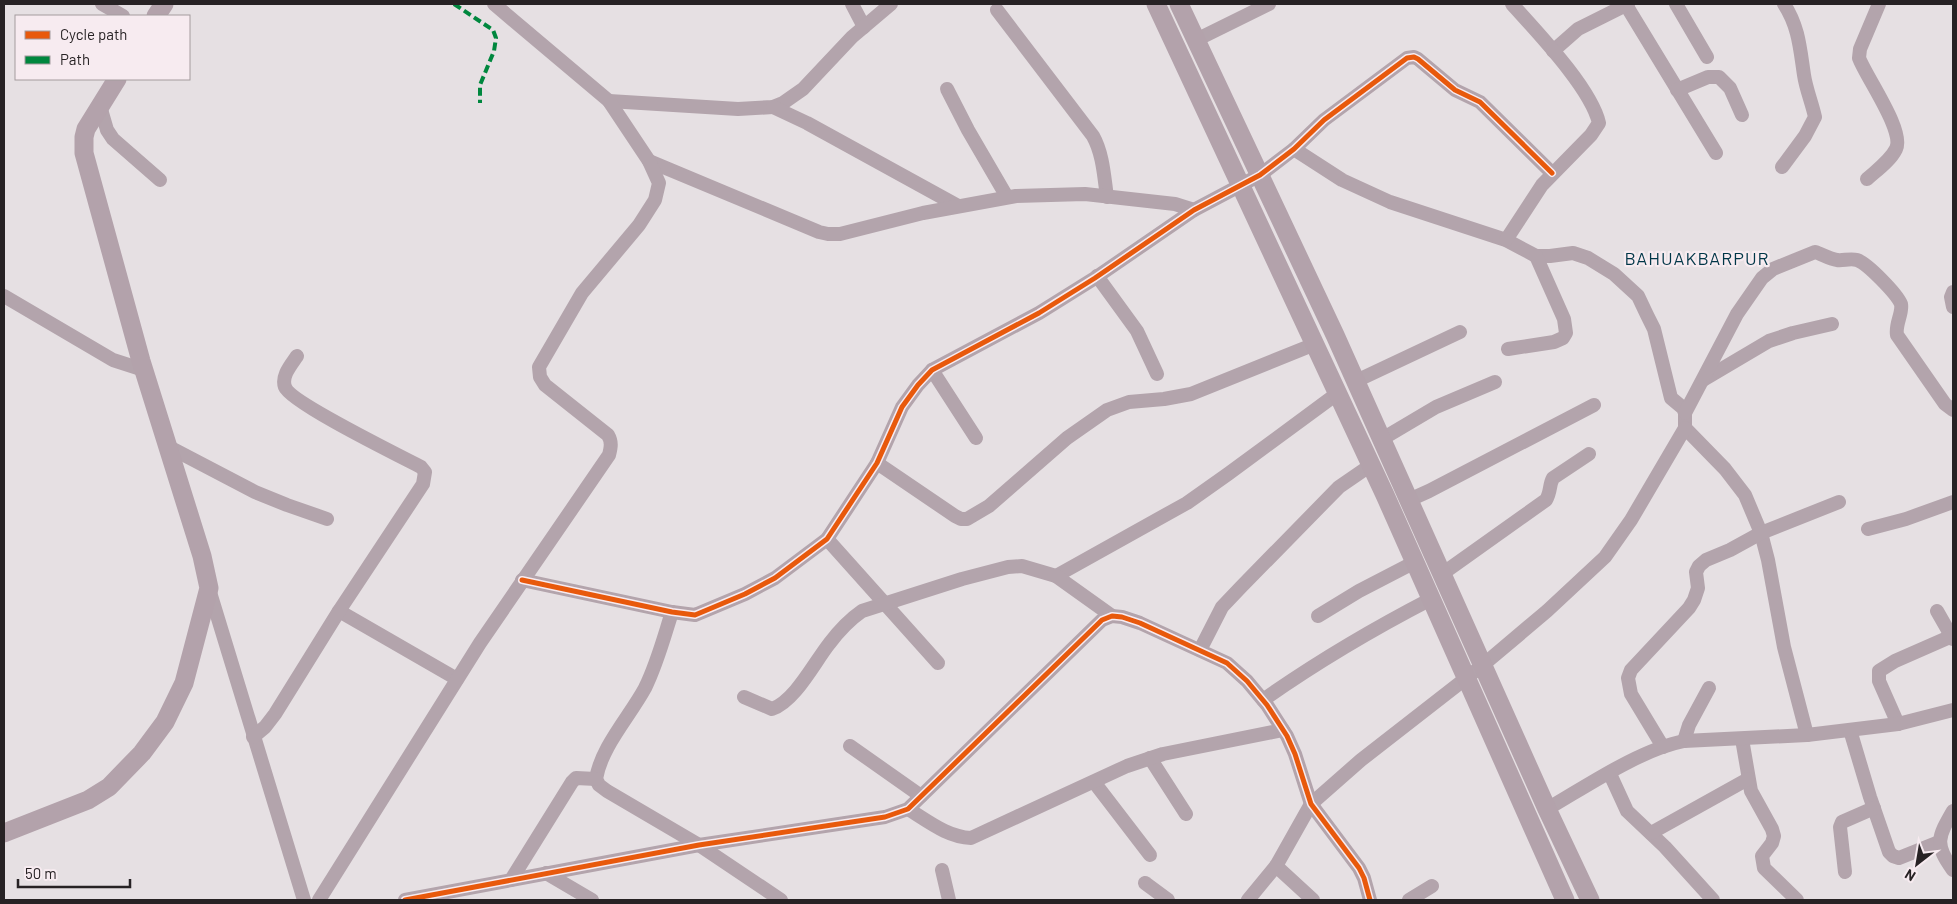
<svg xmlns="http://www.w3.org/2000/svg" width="1957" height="904" viewBox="0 0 1957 904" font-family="Barlow,sans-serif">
  <rect width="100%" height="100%" fill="#e6e0e3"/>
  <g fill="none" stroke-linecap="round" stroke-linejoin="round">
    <g stroke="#b3a4ac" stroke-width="14">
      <path d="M102,4L123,16"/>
      <path d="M852,4L864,27"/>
      <path d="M1676,4L1707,57"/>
      <path d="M1626,5L1716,153"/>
      <path d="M997,10L1093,136C1103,154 1104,176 1107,197"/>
      <path d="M1196,40L1269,4"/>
      <path d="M1553,51L1578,29L1628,4"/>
      <path d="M947,89L968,130L1007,197"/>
      <path d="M1677,90L1708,77H1719L1730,88L1742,115"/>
      <path d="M609,101L738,109L773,107L783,103L803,89L852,37L891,4"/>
      <path d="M100,106L107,130L113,139L160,180"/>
      <path d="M773,107L807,123L958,206"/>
      <path d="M1294,149L1342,180L1390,202L1506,240L1536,256H1550L1573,253L1588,258L1614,274L1638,296L1647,315L1654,329L1671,398L1683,408L1685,413V428L1725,469L1745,495L1761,533L1768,560L1784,647L1807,735"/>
      <path d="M649,161L819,232L828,234H840L923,213L1016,196L1085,194L1175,204L1194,210"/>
      <path d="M1782,167L1805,136L1815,117C1812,103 1806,89 1804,75C1800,49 1799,27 1784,4"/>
      <path d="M1867,179C1877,170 1890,161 1896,149C1905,131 1866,77 1859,58L1860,49L1879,4"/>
      <path d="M1506,240L1542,185L1591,135L1599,123C1591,88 1537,32 1512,4"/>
      <path d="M1097,276L1137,331L1157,374"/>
      <path d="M1953,292L1951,297L1953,307"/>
      <path d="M4,296L113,360L144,370"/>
      <path d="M1508,349L1554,342L1563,338L1566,333L1564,319L1536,256"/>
      <path d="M932,370L976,438"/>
      <path d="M1703,380L1769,341L1793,333L1832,324"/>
      <path d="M1356,381L1460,332"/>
      <path d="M1685,413L1737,314L1762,278L1773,269L1815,252C1822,254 1829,259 1837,260C1843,261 1850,258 1857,260C1867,263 1897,294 1901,304C1903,313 1895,324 1897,335L1945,404L1953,410"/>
      <path d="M1382,439L1436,407L1495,382"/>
      <path d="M169,447L255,492L287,505L327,519"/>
      <path d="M877,463L955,516L961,519H967L989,506L1067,438L1107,410L1129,402L1164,399L1191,394L1315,344"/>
      <path d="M1409,500L1429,491L1594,405"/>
      <path d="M1868,529L1906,519L1953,502"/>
      <path d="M827,539L938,663"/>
      <path d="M1442,574L1546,500C1551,492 1549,485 1553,478L1589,454"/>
      <path d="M1056,576L1187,503L1228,474L1338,393"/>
      <path d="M522,580L672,612L695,615L745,594L775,578L827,539L877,463L902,407L918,385L932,370L1039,313L1095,278L1194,210L1260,175L1294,149L1324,120L1407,58L1414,57L1418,59L1455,90L1480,102L1552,173"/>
      <path d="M209,589L304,900"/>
      <path d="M339,611L457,679"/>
      <path d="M1937,611L1953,639"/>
      <path d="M672,612C664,637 657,664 645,688C630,716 601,747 596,779L599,785L607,791L699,845L781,900"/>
      <path d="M1318,616L1359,591L1415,562"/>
      <path d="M1200,650L1222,607L1241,587L1339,487L1371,465"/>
      <path d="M744,697L772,709C795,701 814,663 829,644C838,632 849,620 862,611L962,579L1008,567L1022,566L1056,576L1112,616"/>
      <path d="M1263,700C1317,662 1373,629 1431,599"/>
      <path d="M1898,724L1879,681V671L1895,661L1952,636"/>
      <path d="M1850,730L1870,797L1889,852L1893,856L1899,858L1939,842"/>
      <path d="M253,737L265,727L275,714L339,611L423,484L425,472L421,467C400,456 290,402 285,387C281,376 291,365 297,356"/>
      <path d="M1742,739L1751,791L1772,829L1774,836L1772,843L1762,856L1764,868L1797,900"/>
      <path d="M1684,741L1689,725L1709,688"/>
      <path d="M850,746L921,796"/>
      <path d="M1663,747L1631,694L1628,678L1631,670L1689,608L1694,600L1698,588L1696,572L1699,566L1706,560L1730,550L1761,533L1839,502"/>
      <path d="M1150,758L1186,814"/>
      <path d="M1610,774L1627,811L1665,847L1713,900"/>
      <path d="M1094,782L1150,855"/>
      <path d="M908,809C928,821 947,837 971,838L1127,766L1163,754L1283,730"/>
      <path d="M1547,809C1587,786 1639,750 1684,741L1807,735L1898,724L1953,710"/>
      <path d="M1953,811C1938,837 1934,844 1953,870"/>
      <path d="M1651,833L1748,779"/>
      <path d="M1276,866L1313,900"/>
      <path d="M942,870L949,900"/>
      <path d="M1845,872L1840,827L1842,822L1874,808"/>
      <path d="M546,873L592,900"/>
      <path d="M511,880L572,782L576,778L596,779"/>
      <path d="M1145,883L1168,900"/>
      <path d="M319,900L480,643L609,455C611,447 612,442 608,435L545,385L540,377L539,367L582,293L639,225L655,200L659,183L649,161L609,101L494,4"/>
      <path d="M405,900L699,845L885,817L908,809L1102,620L1112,616L1122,617L1140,623L1227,663L1247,681L1267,705L1287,736L1295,754L1311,804L1359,868L1364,878L1370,900"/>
      <path d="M1248,900L1276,866L1311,804L1361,760L1483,665L1547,611L1605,557L1631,520L1685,428"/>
      <path d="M1409,900L1432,886"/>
    </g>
    <g stroke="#b3a2ab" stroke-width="19">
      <path d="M1156,4L1385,495L1565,900"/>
      <path d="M1179,4L1335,335L1547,809L1590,900"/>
      <path d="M156,16L164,4"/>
      <path d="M4,833L88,800L109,787L142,753L165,722L184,683L209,588L202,556L141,361L84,153V137L86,129L117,79"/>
    </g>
    <path stroke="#00873e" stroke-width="4" stroke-dasharray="8 4" stroke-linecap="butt" d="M454,4L493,30L496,38L494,51L480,85V103"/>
    <g stroke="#f7ebf0" stroke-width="8">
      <g id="cycleway">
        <path d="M522,580L672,612L695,615L745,594L775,578L827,539L877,463L902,407L918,385L932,370L1039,313L1095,278L1194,210L1260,175L1294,149L1324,120L1407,58L1414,57L1418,59L1455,90L1480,102L1552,173"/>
        <path d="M405,900L699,845L885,817L908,809L1102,620L1112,616L1122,617L1140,623L1227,663L1247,681L1267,705L1287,736L1295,754L1311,804L1359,868L1364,878L1370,900"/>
      </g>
    </g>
    <use href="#cycleway" stroke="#e8590c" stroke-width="5"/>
  </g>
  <g text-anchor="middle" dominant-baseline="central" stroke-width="4.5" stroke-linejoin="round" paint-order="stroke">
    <g font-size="18" letter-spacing="1" fill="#003647" stroke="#f7ebf0">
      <text x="1697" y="258">BAHUAKBARPUR</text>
    </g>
  </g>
  <rect width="1957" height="904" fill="none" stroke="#272224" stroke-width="10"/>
  <rect x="15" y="15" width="175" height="65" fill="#f7ebf0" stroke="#a49b9e"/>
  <rect x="25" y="31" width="25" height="8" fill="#e8590c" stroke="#a49b9e"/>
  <text x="60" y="40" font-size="15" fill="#272224">Cycle path</text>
  <rect x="25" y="56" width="25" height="8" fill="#00873e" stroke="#a49b9e"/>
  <text x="60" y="65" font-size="15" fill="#272224">Path</text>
  <g transform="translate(1917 864) rotate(211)" stroke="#f7ebf0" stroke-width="4" paint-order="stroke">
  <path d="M0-4L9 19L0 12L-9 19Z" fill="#272224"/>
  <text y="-8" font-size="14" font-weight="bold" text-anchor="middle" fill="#272224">N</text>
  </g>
  <path d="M18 879v8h112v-8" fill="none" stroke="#272224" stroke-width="2.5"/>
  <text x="25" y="879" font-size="15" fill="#272224" stroke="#f7ebf0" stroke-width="4" paint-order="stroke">50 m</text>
</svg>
